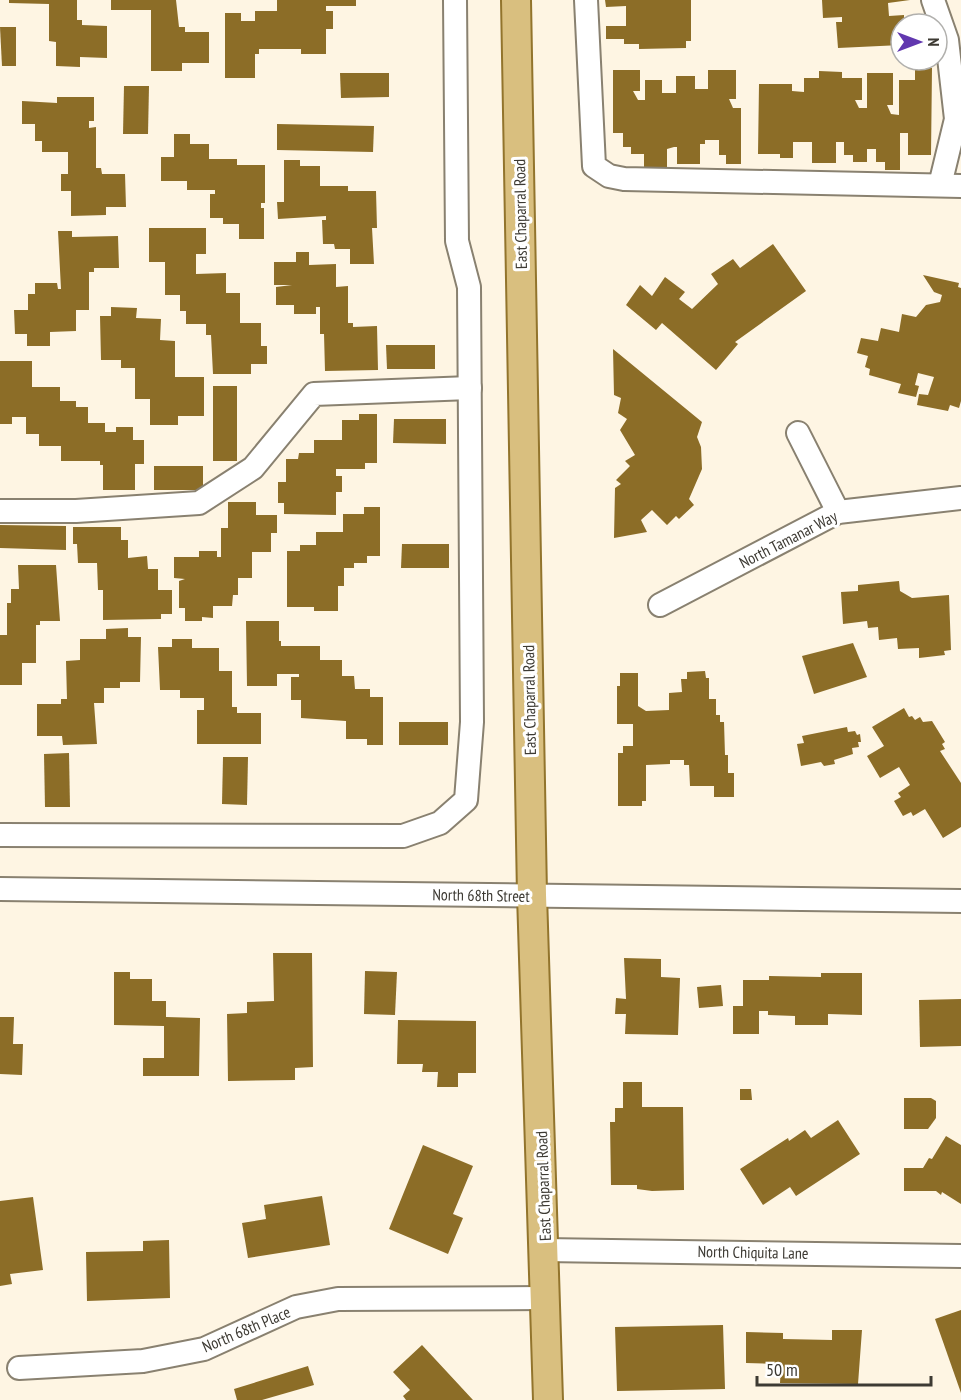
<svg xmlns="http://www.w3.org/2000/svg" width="961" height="1400" viewBox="0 0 961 1400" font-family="'PT Sans Narrow',sans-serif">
  <rect width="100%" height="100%" fill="#fef5e3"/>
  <g fill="#8c6d27">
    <path d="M9,0H77V20H82V25L107,26V58L80,57V67L56,66V42L49,41V4L9,3Z"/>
    <path d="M111,0H176L179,27H185V32H209V63H182V71H151V10H111Z"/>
    <path d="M277,0H356V6H326V11H333V29H326V54H301V49H259V54H255V78H225V13H241V21H255V11H277Z"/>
    <path d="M605,0H691V41H686V48L639,49V44H624V39H606V26H626V6L606,7Z"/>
    <path d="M822,0H910L888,3L889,16L904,15V21L922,20L923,24H901V45L838,48L836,22H842V17L823,18Z"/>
    <path d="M0,27H16V66H2Z"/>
    <path d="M915,68H932L931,155H908V133H900V170H885V162H876V149H867V162H853V155H844V142H836V163H812V142H793V158H780V154H758L759,84H792V91L804,92V78H819V71L842,72V78H862V100H855L859,108H867V73H893V105H887L891,114L899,115V80H915Z"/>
    <path d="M613,70H640V91H633L638,100H645V80H662V93H676V76H695V89H708V70H736V99H729L733,108H741V164H726V155H719V140H705V144H700V164H677V147H674L667,149V169H644V154H631V147H623V133H613Z"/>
    <path d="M340,73H389V97L341,98Z"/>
    <path d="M124,86H149L148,134H123Z"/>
    <path d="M57,97H94V121H89V128L96,127V168H101L102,174H125L126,207H106V215L71,216V191H61V174H68V152H42V141H35V124H22V101L57,103Z"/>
    <path d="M277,124L374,126L373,152L277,150Z"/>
    <path d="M174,134H190V144H209V159H237V165H265V203H261V208H264V239H239V224H223V218H210V194H215V190H187V181H161V157H174Z"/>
    <path d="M284,160H300V166H320V186H348V191H376L377,228H372L374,264H350V249H335L334,244H323L322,220H326V216L278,219L277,202H284Z"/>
    <path d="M149,228H206V254H196V274L226,273V293H240V323H261V346H267V364H251V374H213L211,335H206V324H186V311H180V295H165V262H149Z"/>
    <path d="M58,231H72V237L118,236L119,268H94V272H89V310H76V331L50,332V346H27V334H15L14,310H28V294H35V283H57L58,289H61Z"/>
    <path d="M773,244L806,291L735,342L738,344L716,370L662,323L656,330L626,305L640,285L652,296L665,277L685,292L679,299L692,309L718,284L711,274L733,259L740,268Z"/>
    <path d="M296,252H309V265L336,264V287L348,286V323H353V327L377,326L378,370L325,371L324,334H320V307H316V314H294V305H276V287L292,285H274V262H296Z"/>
    <path d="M923,275L959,283L958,287L961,288V401L959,408L950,405L948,411L917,405L919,394L928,395L934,377L918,373L915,385L919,386L916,397L898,393L901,384L869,375L870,369L865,367L868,356L857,353L861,338L878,341L881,328L899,332L902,314L916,317L926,305L940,302L942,295L934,292Z"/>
    <path d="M111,307L137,308L136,318L161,319L160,340L175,341V377H204V416H178V425H150V399H135V368H121V360H101L100,316H111Z"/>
    <path d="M386,345H435V369H387Z"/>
    <path d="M613,349L702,422L697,437L701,447L702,469L689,499L694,505L679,519L676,516L667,525L652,510L641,520L647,532L614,538L615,488L621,484L616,480L630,466L625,461L635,455L620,430L627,419L618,413L621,398L614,395Z"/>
    <path d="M0,361H32V387H60V401H76V407H88V423H105V432H116V427H133V440H144V464H135V490H103V465H100V461H61V446H39V434H26V417H12V424H0Z"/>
    <rect x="213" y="386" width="24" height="75"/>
    <path d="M359,414H377V463H365V469H336V476H342V492H336V515L284,514V503H278V482H286V459H298L299,453H314V440H342V420H359Z"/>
    <path d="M394,419H446V444L393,443Z"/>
    <rect x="154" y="466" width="49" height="24"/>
    <path d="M228,502H256V515H277V533H271V552H252V578H238V595H233L232,606H213V618L202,617V621H185V608H179V581L185,579L174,578V557H199V551H217V557H221V528H228Z"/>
    <path d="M364,507H380V556H367V563H354V568H344V586H338V611H314V607H287V551H300V545H316V532H343V514H364Z"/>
    <path d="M0,525L66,526V550L0,548Z"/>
    <path d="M73,527H121V540H128V558L147,556L148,569H158V590H172V614H161V619L103,620V590H98L97,563H78L77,544H73Z"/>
    <path d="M402,544H449V568H401Z"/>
    <path d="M18,565H56L60,621H40V625H36V663H22V685H0V635H7V603H11V589H19Z"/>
    <path d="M899,581L900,591L912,598L949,595L951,650L944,651L945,655L919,658V648L898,649L897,638L879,640L878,627L868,628L867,621L843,624L841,592L858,591V585Z"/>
    <path d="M246,621H279V641H281V646H320V660H342V676H354L355,689H370V697H383V745H367V739H346V721L301,718V700H291V677H299V674H277V686H247Z"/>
    <path d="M128,628V637H141L140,682H120V688H104V703H94L97,744L63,745L62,736H37V704H61V699H67L66,661L80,660V639H106V629Z"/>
    <path d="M172,639H192V648H219V671H232V707H237V713H261V744H197V710H204V698H180V690H160L158,647H172Z"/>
    <path d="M853,643L867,677L814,694L802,656Z"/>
    <path d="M705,671L706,678H709V699H716V715H720V722H724L725,755H728V773H734V797H714V786H690L689,765H684V760H670V764L646,765V801H642V806H618V753H623V746H633V724H617V686H620V673H638V706L646,711L669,710V693L682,692L681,679H687V672Z"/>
    <path d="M904,708L909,717L912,716L915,720L920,717L923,722L932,721L945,742L942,744L945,749L940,751L961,783V827L943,838L925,809L913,816L911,812L903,816L894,801L901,797L898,793L910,785L899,767L880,778L867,756L884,746L872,727Z"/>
    <rect x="399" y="722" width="49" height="23"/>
    <path d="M847,727L848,732L855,731L857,735L860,734L861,742H858L859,747L852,748L853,754L834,760L835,764L824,766L821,762L801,766L797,744L804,743L802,736Z"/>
    <path d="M69,753L70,807H45L44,754Z"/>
    <path d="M223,757H248L247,805L222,804Z"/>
    <path d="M273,953H312L313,1067L295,1068V1080L228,1081L227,1014L247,1013V1002L274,1001Z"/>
    <path d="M624,958L661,959V977L680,978L678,1035L625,1034L626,1014H615L616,998L626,999Z"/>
    <path d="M365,971L397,972L395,1015L364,1014Z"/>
    <path d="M114,972H130V979H152V1001H166V1017L200,1018L199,1076H143V1058H164V1026L114,1025Z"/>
    <path d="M821,973H862V1015L828,1014V1025H795V1016L768,1015V1011H759V1034H733V1006H743V980H769V976L821,977Z"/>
    <path d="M721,985L723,1006L699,1008L697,987Z"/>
    <path d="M961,999V1046L920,1047L919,1000Z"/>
    <path d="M0,1017H14L13,1044H23L22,1075L0,1074Z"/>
    <path d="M398,1020L476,1021V1073H458V1087H437L438,1072H422L423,1064H397Z"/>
    <path d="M623,1082H642V1107H683L684,1190L652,1191L637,1189V1185H611L610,1122H615V1108H623Z"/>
    <path d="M740,1089H751L752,1100H740Z"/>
    <path d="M904,1098H931L936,1101V1118L928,1129H904Z"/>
    <path d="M838,1120L860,1154L796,1196L790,1187L763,1205L740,1169L788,1138L789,1141L805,1130L811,1138Z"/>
    <path d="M946,1136L961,1145V1204L942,1192L941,1195L936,1191H904V1168H923L929,1158L932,1159Z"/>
    <path d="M423,1145L473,1166L453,1214L463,1218L448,1254L389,1229Z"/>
    <path d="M322,1196L330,1245L248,1258L242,1223L266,1219L264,1205Z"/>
    <path d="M33,1197L43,1270L10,1274L12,1284L0,1286V1201Z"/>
    <path d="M169,1240L170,1298L87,1301L86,1252L143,1251V1241Z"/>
    <path d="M961,1310V1393L935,1319Z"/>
    <path d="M723,1325L725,1389L617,1391L615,1327Z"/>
    <path d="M832,1330H862L858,1384L780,1383L781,1364L746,1363V1332L783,1333V1339L832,1340Z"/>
    <path d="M422,1345L473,1400H406L403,1396L410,1390L393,1372Z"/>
    <path d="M308,1366L314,1385L262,1400H237L234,1389Z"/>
  </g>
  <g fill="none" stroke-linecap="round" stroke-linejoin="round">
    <g stroke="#898170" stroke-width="26">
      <g id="minor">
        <path d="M586,0L594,166L609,176L624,179L961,186"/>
        <path d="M933,0L947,40L956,119L940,185"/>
        <path d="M798,433L838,512"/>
        <path d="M0,511H76L199,503L253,468L314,394L470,388"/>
        <path d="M660,605L838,512L961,498"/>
        <path d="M0,835L403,836L440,823L466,800L472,722L469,287L457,241L455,0"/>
        <path d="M0,889L961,901"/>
        <path d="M544,1250L961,1256"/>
        <path d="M19,1368L143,1361L204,1349L296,1307L338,1299L545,1298"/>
      </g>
    </g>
    <g stroke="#92742c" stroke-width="32">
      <path id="major" d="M516,0L532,895L548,1400"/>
    </g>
    <use href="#minor" stroke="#fff" stroke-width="22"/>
    <use href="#major" stroke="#d9bf7f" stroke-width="28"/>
  </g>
  <g text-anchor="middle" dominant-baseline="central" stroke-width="6" stroke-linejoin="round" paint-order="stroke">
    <g font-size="16" fill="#3d3a33" stroke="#fff">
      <text transform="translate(520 214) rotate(-91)">East Chaparral Road</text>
      <text transform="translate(788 539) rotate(-27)">North Tamanar Way</text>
      <text transform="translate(529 700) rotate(-91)">East Chaparral Road</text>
      <text transform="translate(481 895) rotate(1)">North 68th Street</text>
      <text transform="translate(543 1186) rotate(-92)">East Chaparral Road</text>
      <text transform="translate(753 1252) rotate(1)">North Chiquita Lane</text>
      <text transform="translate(246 1329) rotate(-23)">North 68th Place</text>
    </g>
  </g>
  <g transform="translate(919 42) rotate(90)"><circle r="28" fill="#ffffff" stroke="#b1b0ad" stroke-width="1.5"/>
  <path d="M0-4.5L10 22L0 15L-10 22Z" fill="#6137af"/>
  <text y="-9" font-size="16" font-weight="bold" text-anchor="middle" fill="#3d3a33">N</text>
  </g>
  <path d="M757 1376v9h174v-9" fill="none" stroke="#3d3a33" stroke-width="3"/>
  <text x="766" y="1376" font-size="18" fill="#3d3a33" stroke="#ffffff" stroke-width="4.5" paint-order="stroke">50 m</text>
</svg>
